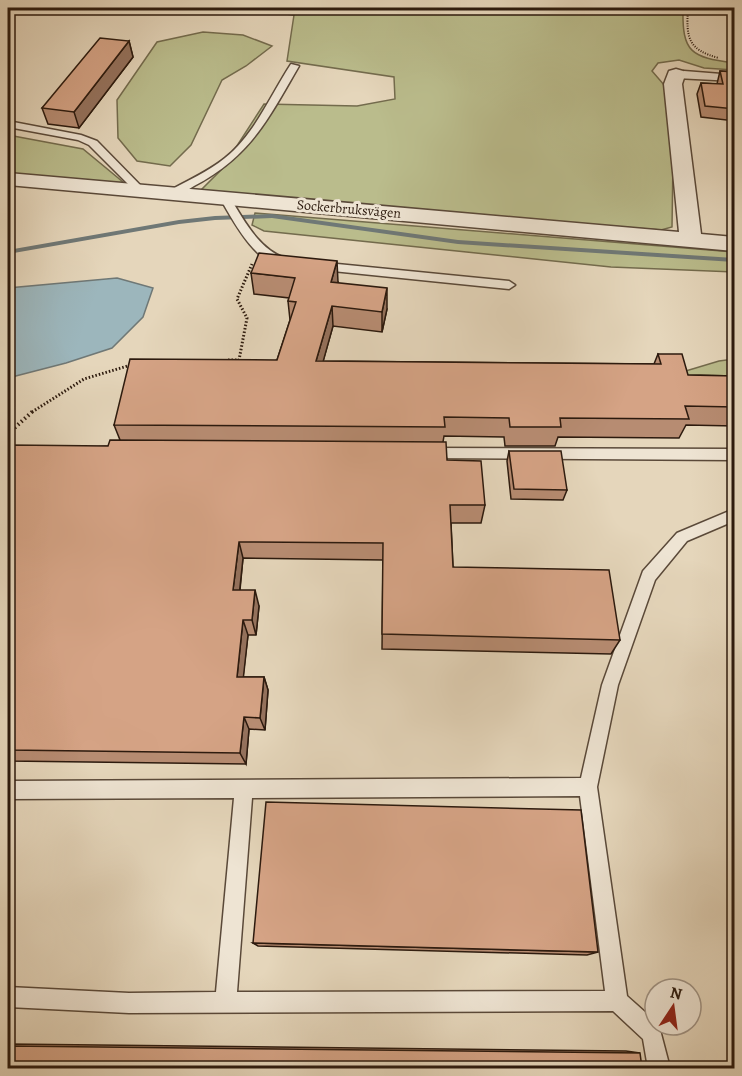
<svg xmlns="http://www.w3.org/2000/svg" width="742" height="1076" viewBox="0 0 742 1076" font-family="Alegreya,serif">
  <rect width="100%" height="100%" fill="#e5d6bb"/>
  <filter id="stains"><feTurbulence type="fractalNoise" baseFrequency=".00333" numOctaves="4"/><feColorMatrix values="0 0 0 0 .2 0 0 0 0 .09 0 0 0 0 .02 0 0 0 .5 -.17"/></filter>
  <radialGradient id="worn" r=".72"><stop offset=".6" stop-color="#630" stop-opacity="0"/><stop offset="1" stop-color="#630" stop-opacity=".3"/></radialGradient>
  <g fill="#babc8c" stroke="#736b4d" stroke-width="1.5">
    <path d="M236,8H683C682,53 691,57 734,63V70L704,68L679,60L658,63L652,71L665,86L673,160L672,227L661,230L249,197L201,190L222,169L264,104L357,106L395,99L394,77L287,61L294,15Z"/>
    <path d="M203,32L243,35L272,46L246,66L222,80L191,145L170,166L137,161L118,138L117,100L157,42Z"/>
    <path d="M8,135L83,149L123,182L111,184L8,174Z"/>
    <path d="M255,213L734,252V272L611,267L264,231L252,225Z"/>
    <path d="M734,359V389L679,373L719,361Z"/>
  </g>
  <path fill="#9cb6bc" stroke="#6f7876" stroke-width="1.5" d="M117,278L153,288L143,317L112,348L66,363L8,378V288Z"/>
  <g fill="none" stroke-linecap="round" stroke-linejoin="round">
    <path fill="#6f7876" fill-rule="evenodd" d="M272,214L458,240L734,258V262L458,244L272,218L215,220L179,224L8,254V250L179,220L215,216Z"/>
    <g stroke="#5a4939" stroke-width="3">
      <g id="service">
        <path d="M291,64L299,66C268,119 251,156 194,186C187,190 178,197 169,195V191C188,180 208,172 225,158C255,134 270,96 291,64Z"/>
        <path d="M684,71L734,75V81L676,78L671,75Z"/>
        <path d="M8,121L81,135L97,141L145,190L140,193L136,192L89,145L78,140L8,127Z"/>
        <path d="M225,195L229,196C244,220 259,251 288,259V265C259,271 232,219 220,198Z"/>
        <path d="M317,262L509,281L515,285L509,289L313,269L311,266Z"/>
        <path d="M427,448L734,449V460L427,458L420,453Z"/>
        <path d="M734,509V521L687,541L655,580L618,685L597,787L627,996L655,1021V1025L659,1026L670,1068H648L643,1039L613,1011L129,1013L8,1007V987L129,993L216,992L234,798L8,799V781L581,778L602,685L643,571L677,533ZM580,796L605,991L237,992L252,798Z"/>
      </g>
    </g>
    <g stroke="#5a4939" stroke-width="3">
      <path id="minor" d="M676,69L683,71L685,75L682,84L701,234L734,237V251L8,185V173L679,232L664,84L669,71Z"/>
    </g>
    <path stroke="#2c1a0e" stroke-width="2" stroke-dasharray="1 1.5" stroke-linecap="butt" d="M688,8C686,38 688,50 719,58"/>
    <g stroke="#2c1a0e" stroke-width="3" stroke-dasharray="1.5 2" stroke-linecap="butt">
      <path d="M228,360H239L247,318L237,299L252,264"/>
      <path d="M32,412L84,379L131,365"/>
    </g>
    <path stroke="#2c1a0e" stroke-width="4" stroke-dasharray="1.5 3" stroke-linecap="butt" d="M8,434L34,410"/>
    <use href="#service" fill="#eee4d3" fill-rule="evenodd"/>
    <use href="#minor" fill="#eee4d3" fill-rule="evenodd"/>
  </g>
  <g fill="#b78c72" stroke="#2c1a0e" stroke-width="1.5">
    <path d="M129,41L133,57L79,128L48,124L42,108Z"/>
    <path d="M720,71L735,72V121L701,117L697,94L701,83L717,84Z"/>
    <path d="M251,273L338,282V283L387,309L382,332L333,326L323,361L654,364L658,354L688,375L735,376V426L686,425L679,438L558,437L555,446H505L504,437L444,436L443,442L447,460L485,505L481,523H451L453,567L620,640L611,654L382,649L383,560L243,558L240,590L259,606L256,635H248L243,677H264L268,690L265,730L249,729L246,764L8,761V453L108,446L120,440L114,425L277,360L290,320L288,301L289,298L254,294Z"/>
    <path d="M509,451L567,490L563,500L511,499L507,461Z"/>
    <path d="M253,943L598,952L587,955L258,946Z"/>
    <path d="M8,1044L626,1051L640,1053L8,1068Z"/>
  </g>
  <g fill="#95725d" stroke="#2c1a0e" stroke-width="1.5">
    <path d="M129,41L133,57L79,128L74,112Z"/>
    <path d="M8,48L10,56L8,59Z"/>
    <path d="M337,261L338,282L332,303L331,282Z"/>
    <path d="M387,288V309L382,332V312Z"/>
    <path d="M332,306L333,326L318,380L316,361Z"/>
    <path d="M239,542L243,558L238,606L233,590Z"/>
    <path d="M255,590L259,606L256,635L252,620Z"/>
    <path d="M243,620L248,635L242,690L237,677Z"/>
    <path d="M264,677L268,690L265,730L260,718Z"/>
    <path d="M244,717L249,729L246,764L240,753Z"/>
  </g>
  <g fill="#d5a385" stroke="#2c1a0e" stroke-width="1.5">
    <path d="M100,38L129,41L74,112L42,108Z"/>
    <path d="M720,71L735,72V109L705,106L701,83L723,84Z"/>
    <path d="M259,253L337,261L331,282L387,288L382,312L332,306L316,361L661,364L658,354H682L688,375L735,376V407L685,406L689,419L560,418L561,427H510L509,418L444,417L445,427L114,425L130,359L277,360L296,302L288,301L295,278L251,273Z"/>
    <path d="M110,440L446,442L447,460L481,461L485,505H450L453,567L609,570L620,640L382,634L383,543L239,542L233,590H255L252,620H243L237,677H264L260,718L244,717L240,753L8,750V453L10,445L108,446Z"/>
    <path d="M509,451H561L567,490L514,489Z"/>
    <path d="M266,802L581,810L598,952L253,943Z"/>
    <path d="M8,1046L640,1053L642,1068H8Z"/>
  </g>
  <g text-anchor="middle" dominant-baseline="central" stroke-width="6" stroke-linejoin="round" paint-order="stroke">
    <g font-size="14" fill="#2c1a0e" stroke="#eee4d3">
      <text transform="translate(349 209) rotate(5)">Sockerbruksvägen</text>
    </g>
  </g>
  <rect width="742" height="1076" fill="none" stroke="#e5d6bb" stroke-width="30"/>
  <rect x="9" y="9" width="724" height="1058" fill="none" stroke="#2c1a0e" stroke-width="3"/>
  <rect x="15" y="15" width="712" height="1046" fill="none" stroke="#2c1a0e" stroke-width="1.5"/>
  <g transform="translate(673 1007) rotate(13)"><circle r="28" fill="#eee4d3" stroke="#a09384" stroke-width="1.5"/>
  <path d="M0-4.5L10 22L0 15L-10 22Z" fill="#8f2418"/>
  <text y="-9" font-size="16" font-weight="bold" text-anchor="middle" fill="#2c1a0e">N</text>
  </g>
  <rect width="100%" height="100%" filter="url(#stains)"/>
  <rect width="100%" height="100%" fill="url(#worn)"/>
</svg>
